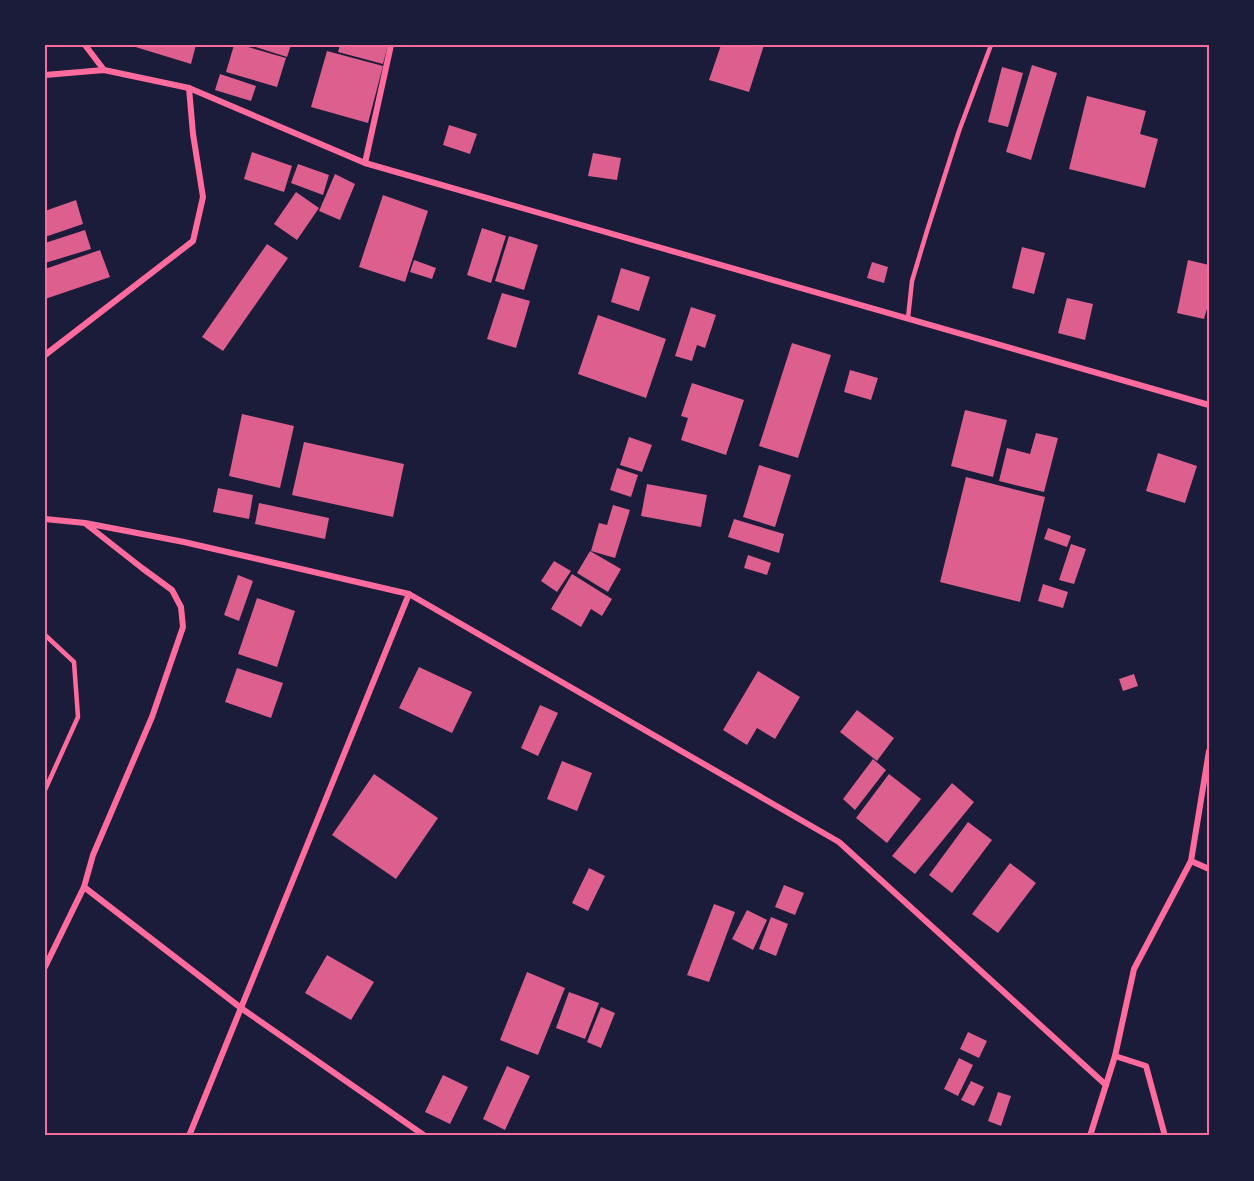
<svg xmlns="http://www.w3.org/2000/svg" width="1254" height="1181" viewBox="0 0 1254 1181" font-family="'Work Sans',sans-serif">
  <rect width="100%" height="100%" fill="#1b1b3a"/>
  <g fill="#dd5f8e">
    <path d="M129,45H196L191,64Z"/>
    <path d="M234,45H241L286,58L277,87L226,72Z"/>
    <path d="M249,45H291L287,57Z"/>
    <path d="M340,45H388L383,64L338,52Z"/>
    <path d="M721,45H764L749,92L709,80Z"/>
    <path d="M327,51L383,66L368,123L311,107Z"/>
    <path d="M1032,65L1057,73L1031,160L1006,152Z"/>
    <path d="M1002,67L1023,73L1008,127L988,122Z"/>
    <path d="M220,74L256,86L251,101L215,90Z"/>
    <path d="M1087,96L1146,111L1140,134L1158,139L1145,188L1069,169Z"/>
    <path d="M449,125L477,134L470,154L443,145Z"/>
    <path d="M252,152L292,166L284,192L244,179Z"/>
    <path d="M593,153L621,158L617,180L588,176Z"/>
    <path d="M298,164L329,175L323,195L291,183Z"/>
    <path d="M335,174L355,184L340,220L319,211Z"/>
    <path d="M296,192L319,208L297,240L274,224Z"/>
    <path d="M383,195L428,211L405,282L359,267Z"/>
    <path d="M76,200L83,224L45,237V211Z"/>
    <path d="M482,228L506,236L491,283L467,275Z"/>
    <path d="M85,230L91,249L45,263V243Z"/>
    <path d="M509,236L538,245L524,290L495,281Z"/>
    <path d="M267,244L288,258L223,351L202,337Z"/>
    <path d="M1022,247L1045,253L1034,294L1012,288Z"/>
    <path d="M100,250L110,277L45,299V269Z"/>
    <path d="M414,260L436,268L432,279L410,272Z"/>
    <path d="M1188,260L1209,265V302L1204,319L1177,313Z"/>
    <path d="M872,262L888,267L884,283L867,278Z"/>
    <path d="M621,268L650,277L639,311L611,302Z"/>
    <path d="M502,293L530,301L516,348L487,339Z"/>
    <path d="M1067,298L1093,304L1085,340L1058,333Z"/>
    <path d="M691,307L716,315L705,348L697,345L692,361L675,356Z"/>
    <path d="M598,315L666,339L646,398L578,374Z"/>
    <path d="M792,343L831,355L798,458L759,446Z"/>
    <path d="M850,370L878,378L871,400L844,392Z"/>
    <path d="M692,383L744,400L726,455L681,440L688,418L681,416Z"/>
    <path d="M965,410L1007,420L993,477L951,466Z"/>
    <path d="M242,414L294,426L280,488L229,476Z"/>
    <path d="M1036,433L1058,438L1044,492L999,481L1007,448L1030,454Z"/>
    <path d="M629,437L652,445L642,472L620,465Z"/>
    <path d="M304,442L404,464L393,517L292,495Z"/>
    <path d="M1158,453L1197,466L1185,503L1146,491Z"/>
    <path d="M759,465L791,475L775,527L743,517Z"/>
    <path d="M617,468L638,475L631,497L610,490Z"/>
    <path d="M966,477L1045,497L1020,602L940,582Z"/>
    <path d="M647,484L707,495L701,527L641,516Z"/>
    <path d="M218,488L253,495L249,519L213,512Z"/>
    <path d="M259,503L329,518L325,539L255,524Z"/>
    <path d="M613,505L630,510L615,558L591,551L599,523L607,525Z"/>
    <path d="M734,519L784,534L779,553L728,537Z"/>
    <path d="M1048,528L1071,536L1067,547L1044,539Z"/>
    <path d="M1071,544L1086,549L1074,584L1059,580Z"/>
    <path d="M590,551L621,569L608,592L577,573Z"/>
    <path d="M748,555L771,563L767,575L744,568Z"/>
    <path d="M554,561L571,571L557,592L541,581Z"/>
    <path d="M572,574L612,599L602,616L591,609L581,627L551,609Z"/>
    <path d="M238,575L253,581L239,621L224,615Z"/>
    <path d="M1043,584L1068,592L1063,608L1038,601Z"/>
    <path d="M257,598L295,611L277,667L238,654Z"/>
    <path d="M419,667L472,692L452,733L399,708Z"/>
    <path d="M237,668L283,683L271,718L225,702Z"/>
    <path d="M758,671L800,697L775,739L757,728L747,745L723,730Z"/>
    <path d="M1134,674L1138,686L1123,691L1119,679Z"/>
    <path d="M540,705L558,713L538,756L521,748Z"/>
    <path d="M857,710L894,738L877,761L840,732Z"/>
    <path d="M873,759L886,770L855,810L843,799Z"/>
    <path d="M562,761L592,773L577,811L547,799Z"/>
    <path d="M374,774L438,818L396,879L332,835Z"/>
    <path d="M889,774L921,799L887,843L856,818Z"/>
    <path d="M952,783L974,802L915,874L892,856Z"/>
    <path d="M968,822L992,840L952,893L929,875Z"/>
    <path d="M1010,863L1036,883L998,933L972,914Z"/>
    <path d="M589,868L605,876L588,911L572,903Z"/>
    <path d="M784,885L804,893L795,915L775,907Z"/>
    <path d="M714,904L735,912L709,982L687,975Z"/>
    <path d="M747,910L767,920L753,950L732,939Z"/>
    <path d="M771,917L788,924L776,956L759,949Z"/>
    <path d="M327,955L374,982L351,1020L305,993Z"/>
    <path d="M527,972L565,988L538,1055L500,1040Z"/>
    <path d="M569,992L599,1003L585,1039L556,1028Z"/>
    <path d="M601,1007L615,1013L601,1048L587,1042Z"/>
    <path d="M968,1032L987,1041L979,1058L960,1049Z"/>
    <path d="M959,1058L973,1065L958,1096L944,1089Z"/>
    <path d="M507,1066L530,1076L505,1130L483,1119Z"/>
    <path d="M443,1075L468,1087L450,1124L425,1112Z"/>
    <path d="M971,1081L984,1087L974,1106L961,1100Z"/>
    <path d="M998,1092L1011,1096L1001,1126L988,1121Z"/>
  </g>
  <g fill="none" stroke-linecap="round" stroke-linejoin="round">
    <g stroke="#ff6b9d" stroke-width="4.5">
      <path d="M908,318L912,281L927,231L959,131L991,45"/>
      <path d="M45,635L74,662L78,717L45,790"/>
    </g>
    <g stroke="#ff6b9d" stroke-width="6">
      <path d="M85,45L104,70"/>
      <path d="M45,75L104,70L189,88L365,163L1209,405"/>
      <path d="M365,163L391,45"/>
      <path d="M45,355L193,241L203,197L193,134L189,88"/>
      <path d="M45,519L85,523L184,542L409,594L839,842L1106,1085"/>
      <path d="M86,524L142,568L172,590L181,607L183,627L152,717L93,855L84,887L241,1008L425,1136"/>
      <path d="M1191,861L1209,869"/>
      <path d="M45,967L84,887"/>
      <path d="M1115,1056L1146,1066L1165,1136"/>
      <path d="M189,1136L409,594"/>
      <path d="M1090,1136L1115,1056L1134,969L1191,861L1209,751"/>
    </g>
  </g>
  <rect width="1254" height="1181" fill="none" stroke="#1b1b3a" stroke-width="93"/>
  <rect x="46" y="46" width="1162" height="1088" fill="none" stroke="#ff6b9d" stroke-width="2"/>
</svg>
